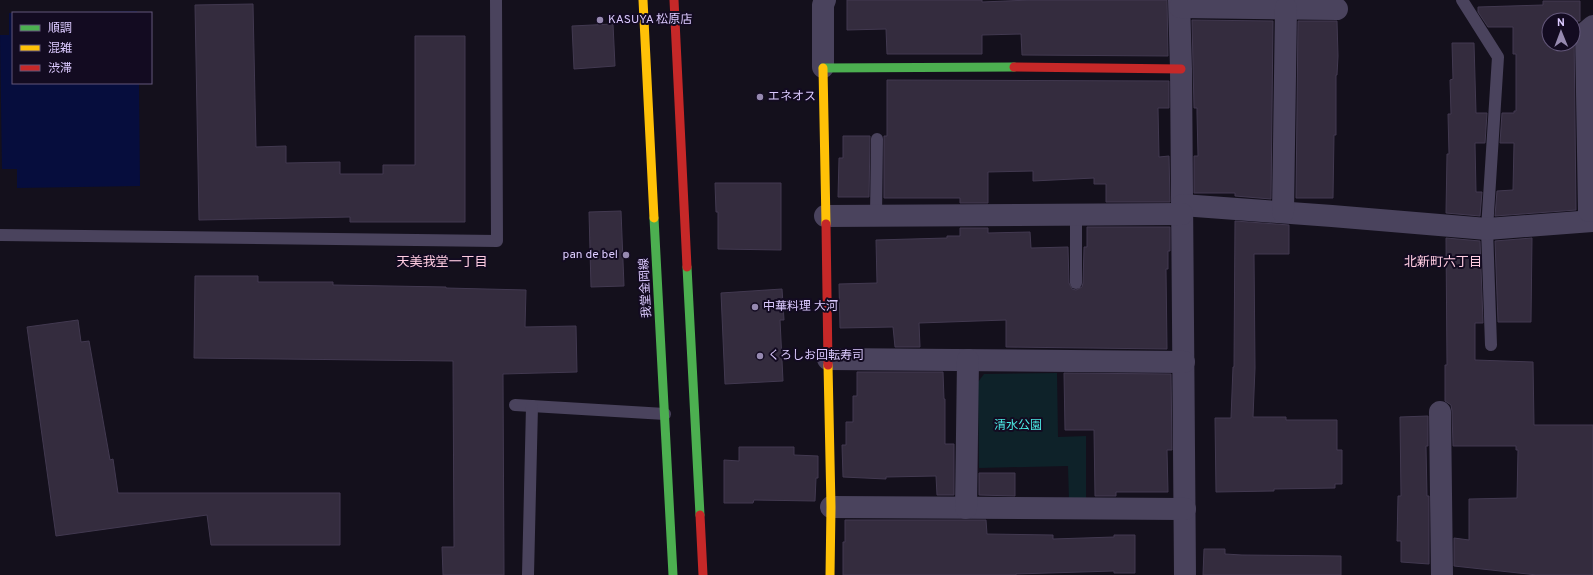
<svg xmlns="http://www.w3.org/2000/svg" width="1593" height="575" viewBox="0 0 1593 575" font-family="Overpass,'Noto Sans JP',sans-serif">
  <rect width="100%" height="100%" fill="#14101c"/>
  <path fill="#0e2229" d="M1057,373L1058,437L1086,436V499L1069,500L1068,466L979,468L978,382L984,374Z"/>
  <path fill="#060d3d" d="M137,11V13H13V83H139L140,186L17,188V169H2L0,35H9V13Z"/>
  <g fill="#342c3e" stroke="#423950" fill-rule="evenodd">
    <path d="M847,0H982V2L1030,0H1167L1168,56L1022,55L1021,34L982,35V54H887L886,29L847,30Z"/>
    <path d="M1543,1H1580V21H1577L1574,32L1576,210L1495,216L1497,191L1513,190L1514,143H1500L1502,113H1514V111H1516V54H1513V27H1488L1478,12V7L1543,5ZM1549,20H1573V44H1549Z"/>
    <path d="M253,4L256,147L286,146V163L340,162V174H383V165H415V36H465V222H350V217L199,220L195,5Z"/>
    <path d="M1192,20L1273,21L1271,199L1235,196V193H1194V156H1198L1197,113V108H1194Z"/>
    <path d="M1298,21H1337L1338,56L1337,75H1336V135H1334L1333,198H1296Z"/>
    <path d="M613,24L615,66L574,69L572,26Z"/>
    <path d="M1452,43H1474L1476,113H1487L1485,143H1475L1476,192H1482L1480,216L1446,213L1447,154H1449L1448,114H1451L1450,80L1453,79Z"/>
    <path d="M887,80L1169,81V108H1158L1159,157L1169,156L1170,202H1106V184H1094V178L1033,181V171L988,172V203H960V198H884V136H887Z"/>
    <path d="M843,136H870L869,197H838L839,158H843Z"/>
    <path d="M715,183H781V250L718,249V212H716Z"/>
    <path d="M621,211L624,286L591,287L589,212Z"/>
    <path d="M1235,221L1289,225V254H1254L1255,368L1253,417H1286V420H1337V450H1342V484H1335V488L1274,489V491L1216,492L1215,418H1231L1233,367H1234Z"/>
    <path d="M1087,227H1170V251H1168V269H1166L1167,349L1006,347V320L919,323L920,347H895L893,327L840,328L839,284L877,283L876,240L947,238V236H960V228H988V233L1030,232L1031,248L1068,247L1069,283L1072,289L1076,290L1082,287L1083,283L1084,247H1087Z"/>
    <path d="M1446,238L1480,241L1483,323H1475V360L1533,362L1534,425H1593V575H1537L1454,566V538L1469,540V499L1517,498L1518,450H1516V446H1453L1452,411L1451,405L1445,401V365H1447Z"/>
    <path d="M1532,238L1531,322H1498L1495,241Z"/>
    <path d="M195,276H258V282H333V285L446,287V288L526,290L525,327L576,326L577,372L503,374L504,575H443L442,547H454L453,361L194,358Z"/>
    <path d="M782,289L784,320H780L783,381L725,384L721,293Z"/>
    <path d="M78,320L81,342L89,341L110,460L113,459L118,493H340V545H211L207,515L56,536L27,327Z"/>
    <path d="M857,372H943L944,399H945V444H954V495H937L936,476L886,477V479L843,477L842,445H846V422H853V396H857Z"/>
    <path d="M1064,373L1171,374L1172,450H1167L1168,492H1116V496H1095L1094,430H1065Z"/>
    <path d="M1428,416V446H1426L1427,496H1429V564L1401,562V541H1397L1398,496H1401L1400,417Z"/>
    <path d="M739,447H794V455L818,456V478H816L815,501L754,500L753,503H724V460L739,461Z"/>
    <path d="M979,473H1015V496L979,495Z"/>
    <path d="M845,520H986L987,534L1053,535V539L1114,537V535H1135V573H1114V571L1016,574V575H843V542H845Z"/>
    <path d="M1204,549H1225V554L1242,555L1341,556V575H1203Z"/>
  </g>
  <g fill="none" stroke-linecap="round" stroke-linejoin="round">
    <g stroke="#4a435d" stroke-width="12">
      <path d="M1462,0L1498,57L1487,229L1491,345"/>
      <path d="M1076,215V283"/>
      <path d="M876,216L877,139"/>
      <path d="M0,235L497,241L496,0"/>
      <path d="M515,405L665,414"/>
      <path d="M528,575L532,406"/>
    </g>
    <g stroke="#4a435d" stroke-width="22">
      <path d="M1179,0L1181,69L1185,575"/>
      <path d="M1180,7L1337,9"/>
      <path d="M823,67V5L825,0"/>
      <path d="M1182,205L1332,216L1487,229L1593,221"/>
      <path d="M1589,211L1586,32L1593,26"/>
      <path d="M1283,212L1286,8"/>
      <path d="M825,216L1182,214"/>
      <path d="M828,359L1184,362"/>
      <path d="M1440,412L1442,575"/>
      <path d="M831,507L1185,509"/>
      <path d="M966,508L968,360"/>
    </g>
    <g stroke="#4caf50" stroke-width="9">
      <path d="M823,68L1014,67"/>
      <path d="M654,218L673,575"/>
      <path d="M687,267L700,515"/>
    </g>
    <g stroke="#ffc107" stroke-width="9">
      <path d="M643,0L654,218"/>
      <path d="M823,68L826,224"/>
      <path d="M828,365L831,507L830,575"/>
    </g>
    <g stroke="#c62828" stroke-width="9">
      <path d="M674,0L687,267"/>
      <path d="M1014,67L1181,69"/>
      <path d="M826,224L828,365"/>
      <path d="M700,515L703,575"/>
    </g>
  </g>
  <g fill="#9689b0" stroke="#130b21" stroke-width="1.5">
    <circle cx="600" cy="20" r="4"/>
    <circle cx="760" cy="97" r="4"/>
    <circle cx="626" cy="255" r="4"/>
    <circle cx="755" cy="307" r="4"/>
    <circle cx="760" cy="356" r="4"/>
  </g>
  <g text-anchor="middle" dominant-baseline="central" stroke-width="4" stroke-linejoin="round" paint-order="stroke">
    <g font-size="12" fill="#dccaff" stroke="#130b21" text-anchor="start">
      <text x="608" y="20">KASUYA 松原店</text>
      <text x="768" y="97">エネオス</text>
      <text x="618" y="255" text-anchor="end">pan de bel</text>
      <text x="763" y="307">中華料理 大河</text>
      <text x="768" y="356">くろしお回転寿司</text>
    </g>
    <g font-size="12" fill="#dccaff" stroke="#130b21">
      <text transform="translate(646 288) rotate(-93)">我堂金岡線</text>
    </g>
    <g font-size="12" fill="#4ceae5" stroke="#130b21">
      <text x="1018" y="426">清水公園</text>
    </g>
    <g font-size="13" fill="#ffcce1" stroke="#130b21">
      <text x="442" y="263">天美我堂一丁目</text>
      <text x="1443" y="263">北新町六丁目</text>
    </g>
  </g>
  <rect x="12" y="12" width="140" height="72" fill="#130b21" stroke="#63577a"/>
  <rect x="20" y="25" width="20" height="6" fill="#4caf50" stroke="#63577a"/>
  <text x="48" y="32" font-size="12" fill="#dccaff">順調</text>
  <rect x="20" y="45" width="20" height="6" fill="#ffc107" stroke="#63577a"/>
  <text x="48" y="52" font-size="12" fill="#dccaff">混雑</text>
  <rect x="20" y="65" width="20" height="6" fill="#c62828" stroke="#63577a"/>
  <text x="48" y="72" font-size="12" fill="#dccaff">渋滞</text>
  <g transform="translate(1561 32) rotate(359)"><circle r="19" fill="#130b21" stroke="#63577a"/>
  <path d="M0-3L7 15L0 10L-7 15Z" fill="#9689b0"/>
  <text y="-6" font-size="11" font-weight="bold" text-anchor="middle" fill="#dccaff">N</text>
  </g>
</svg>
